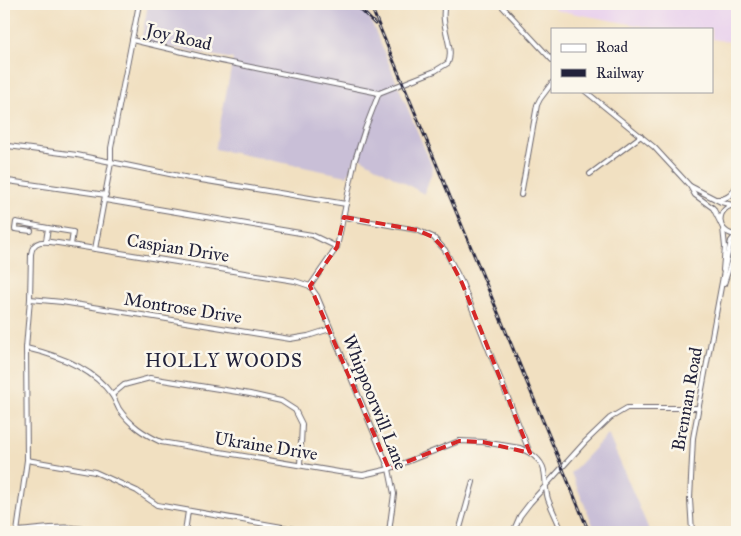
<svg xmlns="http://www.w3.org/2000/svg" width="741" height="536" viewBox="0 0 741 536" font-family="'IM FELL Great Primer',serif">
  <rect width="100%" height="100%" fill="#fbf7ec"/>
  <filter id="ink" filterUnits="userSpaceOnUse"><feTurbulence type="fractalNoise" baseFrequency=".02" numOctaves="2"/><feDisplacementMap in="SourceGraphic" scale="10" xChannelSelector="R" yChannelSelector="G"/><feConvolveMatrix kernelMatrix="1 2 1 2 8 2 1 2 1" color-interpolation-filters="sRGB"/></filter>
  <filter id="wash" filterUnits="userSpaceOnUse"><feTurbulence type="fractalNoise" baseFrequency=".0096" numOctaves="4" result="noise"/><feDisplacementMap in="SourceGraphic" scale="20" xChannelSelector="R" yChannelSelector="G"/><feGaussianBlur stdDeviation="1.12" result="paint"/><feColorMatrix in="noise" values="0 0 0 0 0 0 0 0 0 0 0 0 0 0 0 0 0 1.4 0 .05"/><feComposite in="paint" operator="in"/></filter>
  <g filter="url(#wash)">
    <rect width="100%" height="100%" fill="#f1e0c1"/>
    <path fill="#e9d2ed" d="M556,4H737V43L712,39V29H658L555,10Z"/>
    <g fill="#c9bfd7">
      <path d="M148,4H364L433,169L424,194L357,156L347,176L215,149L233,59L141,42Z"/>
      <path d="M608,434L650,532H596L571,473Z"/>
    </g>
  </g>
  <g filter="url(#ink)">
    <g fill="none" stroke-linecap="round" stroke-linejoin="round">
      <g stroke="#6a646a" stroke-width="6">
        <g id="minor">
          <path d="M500,4L552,60"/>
          <path d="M132,40L221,61L379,93L435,71L448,63C455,47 439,25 445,4"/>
          <path d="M585,91L654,147L690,186L695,195L713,208L721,224"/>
          <path d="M8,146L77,155L189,178L346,204"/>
          <path d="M590,174L641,136"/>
          <path d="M8,181L106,195"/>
          <path d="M690,186L721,202L732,205"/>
          <path d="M521,195L537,105L540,99L552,83"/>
          <path d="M717,199C727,200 734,193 737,184"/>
          <path d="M105,200L312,235L337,247"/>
          <path d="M737,205C715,205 715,234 737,235"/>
          <path d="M344,217L417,230L433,237L445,250L462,283L530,453C551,467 542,478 548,499C552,510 558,521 562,532"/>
          <path d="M723,228L725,247L723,270"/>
          <path d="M31,231L15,229L16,222L48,228"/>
          <path d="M46,241L48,228L73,232L71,245"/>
          <path d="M95,249L111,163V148L139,4"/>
          <path d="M724,284L734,253L737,247"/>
          <path d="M310,286L317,296L389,469L394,494L389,532"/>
          <path d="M310,286L337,247L355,160L365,129L379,93"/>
          <path d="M30,299L62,302L290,339L308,336L330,329"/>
          <path d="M26,348C57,355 93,368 112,395C115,400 117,405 119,409C130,425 144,434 161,442L339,472L363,475L389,469L459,441L483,442L520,448L530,453"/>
          <path d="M112,395L124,385L150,378L250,394L281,401L295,410L302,424L300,465"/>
          <path d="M27,460L95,472L137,491L157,505L311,532"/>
          <path d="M17,531C43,529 71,524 97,532"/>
          <path d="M17,532L27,460L26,348L30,299L31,254C33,239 45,241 58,243L295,281L310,286"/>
          <path d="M185,532L188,511"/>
          <path d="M457,532L460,528L473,482"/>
          <path d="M513,532L520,516L530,503L585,442L610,418L627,408H698"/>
          <path d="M692,532L690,499L693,438L724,271L731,241L736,235"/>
        </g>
      </g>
      <use href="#minor" stroke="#fff" stroke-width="4"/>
      <g stroke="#22223b" stroke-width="3">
        <g id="rail">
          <path d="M355,4L375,24"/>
          <path d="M370,4L589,532"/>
        </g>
      </g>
      <use href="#rail" stroke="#fbf7ec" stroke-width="1" stroke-dasharray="4" stroke-linecap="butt"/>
    </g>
  </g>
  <path fill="none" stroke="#d62828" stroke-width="4" stroke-dasharray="10 6" stroke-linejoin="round" d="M344,217L417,230L433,237L445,250L462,283L530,453L483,442L459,441L389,469L310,286L337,247Z"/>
  <g text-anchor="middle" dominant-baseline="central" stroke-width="5" stroke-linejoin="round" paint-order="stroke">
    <g font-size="18" fill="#22223b" stroke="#fbf7ec">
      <text transform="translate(179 37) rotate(13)">Joy Road</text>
      <text transform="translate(178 248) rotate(9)">Caspian Drive</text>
      <text transform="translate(183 308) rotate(9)">Montrose Drive</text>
      <text transform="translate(687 399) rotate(-80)">Brennan Road</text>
      <text transform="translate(375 402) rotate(68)">Whippoorwill Lane</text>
      <text transform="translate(266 446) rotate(9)">Ukraine Drive</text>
    </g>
    <g font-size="19" letter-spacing="1" fill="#22223b" stroke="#fbf7ec">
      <text x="224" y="360">HOLLY WOODS</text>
    </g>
  </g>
  <rect width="741" height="536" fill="none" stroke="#fbf7ec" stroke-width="20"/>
  <rect x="551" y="28" width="162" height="65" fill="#fbf7ec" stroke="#a4a2a5"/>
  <rect x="561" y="44" width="25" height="8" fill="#ffffff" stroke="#a4a2a5"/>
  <text x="596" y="52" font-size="15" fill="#22223b">Road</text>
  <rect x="561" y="69" width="25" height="8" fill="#22223b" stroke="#a4a2a5"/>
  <text x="596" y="78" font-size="15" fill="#22223b">Railway</text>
</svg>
